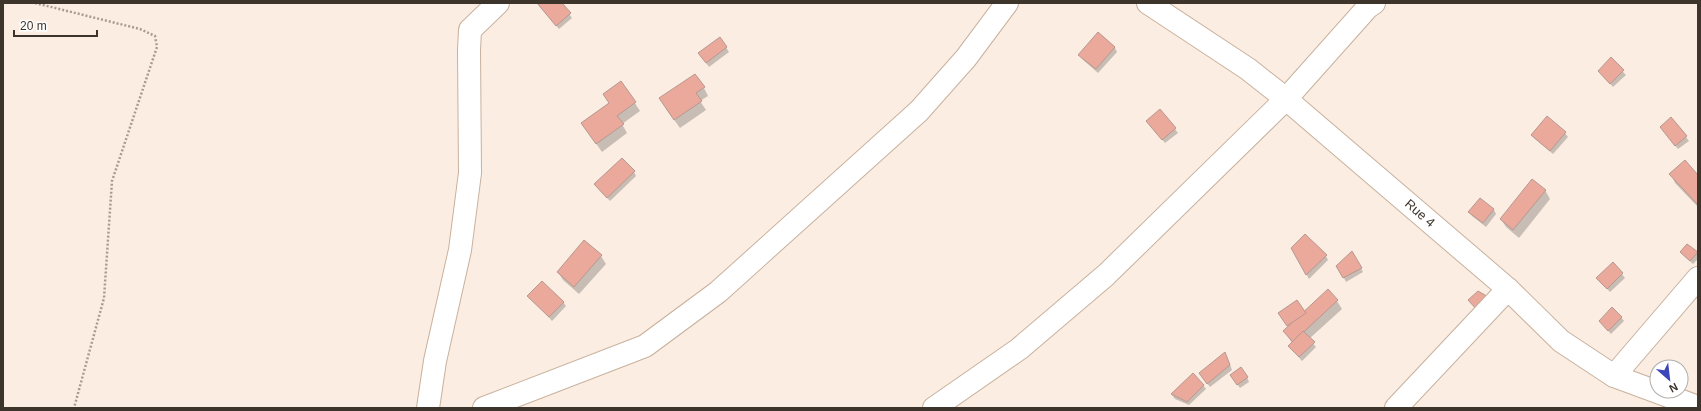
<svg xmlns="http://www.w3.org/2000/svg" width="1701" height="411" viewBox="0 0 1701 411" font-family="Helvetica,sans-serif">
  <rect width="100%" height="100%" fill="#fbede1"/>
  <g fill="#0003">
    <path d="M537,3H561L572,18L559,29Z"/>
    <path d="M1098,34L1115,48L1117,52L1098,73L1082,59L1080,55Z"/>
    <path d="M720,38L729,52L709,67L702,57Z"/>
    <path d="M1611,59L1626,75L1613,87L1599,71Z"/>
    <path d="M621,82L640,111L622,124L627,133L602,152L582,123L609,103Z"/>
    <path d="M704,88L708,96L700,101L706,110L680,128L665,107Z"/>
    <path d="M1547,118L1565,133L1568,137L1553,154L1535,139L1532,135Z"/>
    <path d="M1147,121L1175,129L1178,133L1165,143Z"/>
    <path d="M1661,127L1686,137L1689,141L1678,149Z"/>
    <path d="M634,172L636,176L610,201L595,185Z"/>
    <path d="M1671,174L1698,176V207L1675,183Z"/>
    <path d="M1545,190L1550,199L1519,238L1506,227L1501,219Z"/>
    <path d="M1480,199L1494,210L1496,214L1486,227L1472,216L1470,212Z"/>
    <path d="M584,242L601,256L606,264L579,294L563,280L558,272Z"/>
    <path d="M1292,248L1326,256L1328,260L1309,279Z"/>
    <path d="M1352,252L1363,272L1346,282L1338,266Z"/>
    <path d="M1681,252L1697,253L1698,259L1693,264L1684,256Z"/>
    <path d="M1613,263L1625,278L1610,292L1597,278Z"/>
    <path d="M1328,291L1337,301L1342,309L1309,339L1316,347L1302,361L1289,346L1292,343L1284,331L1289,327L1282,317L1304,312Z"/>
    <path d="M529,296L563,302L566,306L552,321Z"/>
    <path d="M1621,317L1624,321L1611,334L1600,322Z"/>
    <path d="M1227,357L1232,370L1210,387L1202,377Z"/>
    <path d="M1247,377L1249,382L1240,388L1234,380Z"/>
    <path d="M1203,385L1206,389L1189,405L1175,399L1172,395Z"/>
  </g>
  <g fill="#eba99b" stroke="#b69891">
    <path d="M537,3H562L571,13L556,26Z"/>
    <path d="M1098,32L1115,47L1096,69L1078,55Z"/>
    <path d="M720,37L727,47L706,63L698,53Z"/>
    <path d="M1611,57L1624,70L1610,84L1598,71Z"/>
    <path d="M695,74L705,87L696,93L702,101L674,120L659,98Z"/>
    <path d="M621,81L636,102L617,116L624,124L596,144L581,123L609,103L603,94Z"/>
    <path d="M1160,109L1176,128L1162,140L1146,121Z"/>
    <path d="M1547,116L1566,132L1550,151L1531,135Z"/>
    <path d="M1671,117L1687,136L1675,146L1660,127Z"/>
    <path d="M622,158L635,171L607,198L594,184Z"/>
    <path d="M1685,160L1698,175V205L1669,174Z"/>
    <path d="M1532,179L1546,190L1513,230L1500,219Z"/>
    <path d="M1480,198L1494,209L1483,223L1468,212Z"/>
    <path d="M1305,234L1327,255L1306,275L1291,248Z"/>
    <path d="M584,240L602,255L574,287L557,272Z"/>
    <path d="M1687,244L1698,252L1690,261L1680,252Z"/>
    <path d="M1352,251L1362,268L1343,278L1336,266Z"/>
    <path d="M1613,262L1623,273L1607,289L1596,278Z"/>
    <path d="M542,281L564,302L549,317L527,296Z"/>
    <path d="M1328,289L1338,300L1293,342L1283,331Z"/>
    <path d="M1478,291L1490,298L1477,310L1468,300Z"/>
    <path d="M1297,300L1306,313L1287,326L1278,313Z"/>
    <path d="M1612,307L1622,317L1608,331L1599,321Z"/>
    <path d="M1303,331L1315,342L1299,357L1288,346Z"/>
    <path d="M1225,352L1230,365L1207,384L1199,373Z"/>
    <path d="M1241,367L1248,377L1237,385L1230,375Z"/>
    <path d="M1193,373L1204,385L1187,402L1171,394Z"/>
  </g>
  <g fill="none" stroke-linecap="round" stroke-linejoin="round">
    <g stroke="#c8b19e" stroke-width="24">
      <g id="minor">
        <path d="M1148,3L1248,69L1286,99L1508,289L1561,341L1614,376L1698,407"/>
        <path d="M1614,376L1698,278"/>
        <path d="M428,408L435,361L460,250L470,173L469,50L470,30L498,3"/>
        <path d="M484,408L645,346L718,292L919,111L966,58L1007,3"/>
        <path d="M934,408L1019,349L1106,275L1286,99L1368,7L1374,3"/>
        <path d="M1396,408L1508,289"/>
      </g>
    </g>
    <path stroke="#a89c92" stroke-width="2.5" stroke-dasharray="2 2" stroke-linecap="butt" d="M35,3L140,29L155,36L157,47L112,181L104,298L74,408"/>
    <use href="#minor" stroke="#fff" stroke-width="22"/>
  </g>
  <g text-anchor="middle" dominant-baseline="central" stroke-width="3" stroke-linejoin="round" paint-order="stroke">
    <g font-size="13" fill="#3d342c" stroke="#fff">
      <text transform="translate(1420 213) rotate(41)">Rue 4</text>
    </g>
  </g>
  <rect width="1701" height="411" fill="none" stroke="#3d342c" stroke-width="8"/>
  <g transform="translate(1669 379) rotate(152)"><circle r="19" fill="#ffffff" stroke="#b1aeab"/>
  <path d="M0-3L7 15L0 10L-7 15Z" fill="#3c46ba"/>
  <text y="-6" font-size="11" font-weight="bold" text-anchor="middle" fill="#3d342c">N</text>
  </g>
  <path d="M14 30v6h83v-6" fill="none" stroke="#3d342c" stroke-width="2"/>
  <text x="20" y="30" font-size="12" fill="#3d342c" stroke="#ffffff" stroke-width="3" paint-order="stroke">20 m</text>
</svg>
